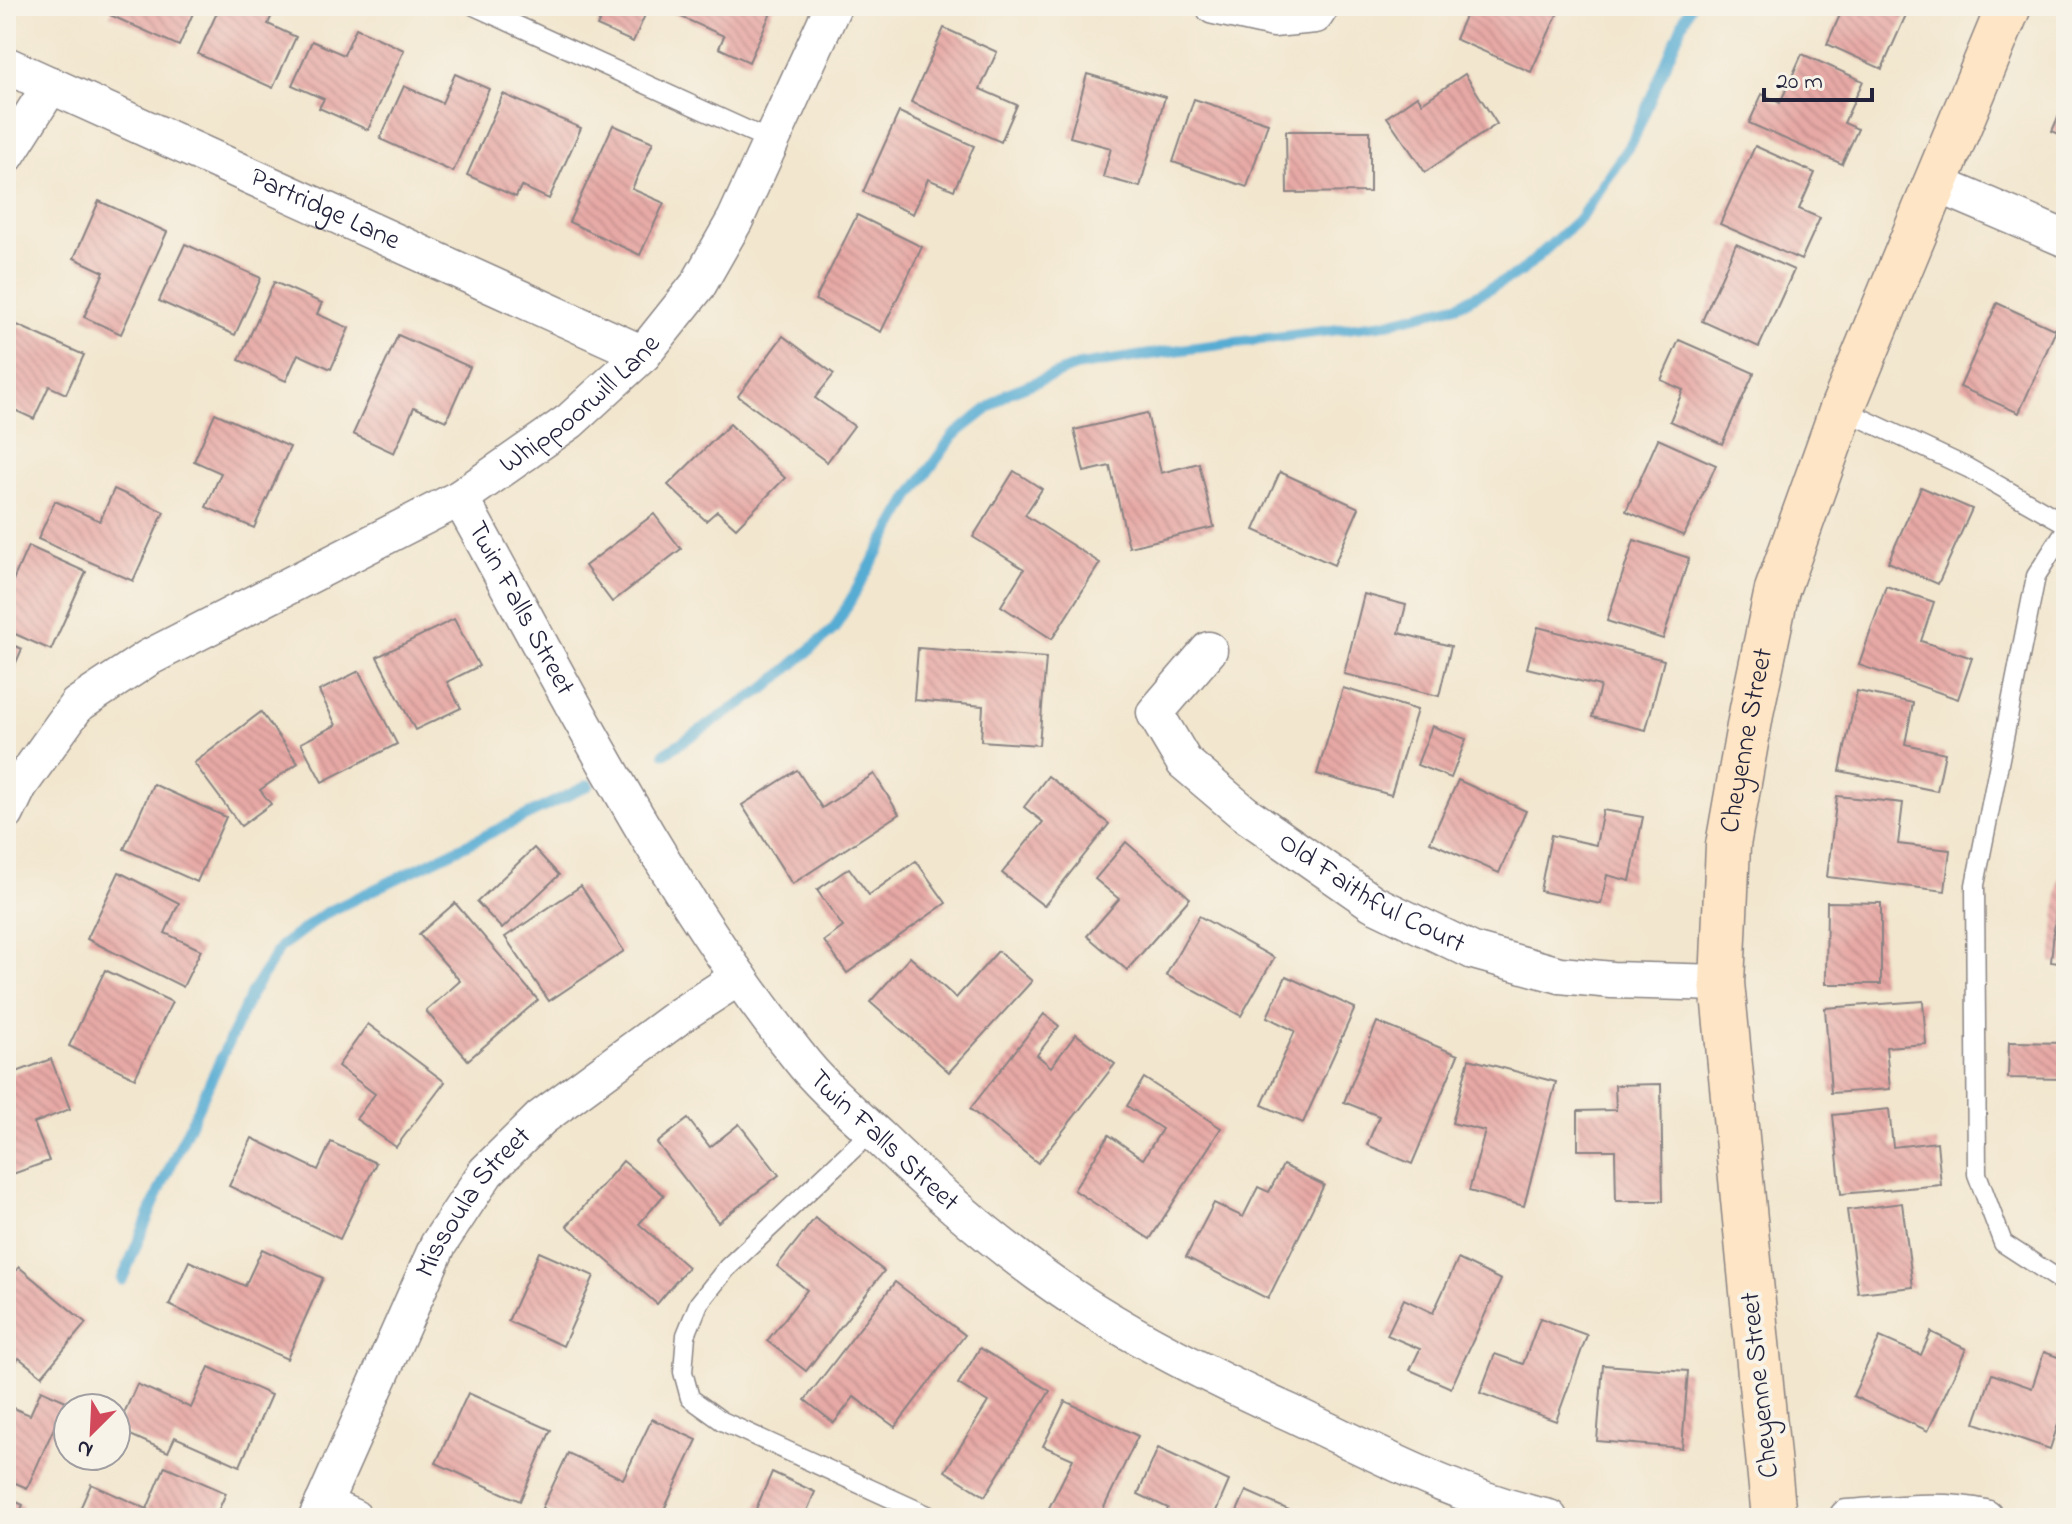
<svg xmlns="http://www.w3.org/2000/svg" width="2072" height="1524" viewBox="0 0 2072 1524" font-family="'Indie Flower',sans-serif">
  <defs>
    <pattern id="building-back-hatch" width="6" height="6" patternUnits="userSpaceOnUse" patternTransform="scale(2)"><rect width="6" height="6" fill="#e7a9a5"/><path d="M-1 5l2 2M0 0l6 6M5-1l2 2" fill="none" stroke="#c6918f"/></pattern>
  </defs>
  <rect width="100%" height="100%" fill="#f7f3e8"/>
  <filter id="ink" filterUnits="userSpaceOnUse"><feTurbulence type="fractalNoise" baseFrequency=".0125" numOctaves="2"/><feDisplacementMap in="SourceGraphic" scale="16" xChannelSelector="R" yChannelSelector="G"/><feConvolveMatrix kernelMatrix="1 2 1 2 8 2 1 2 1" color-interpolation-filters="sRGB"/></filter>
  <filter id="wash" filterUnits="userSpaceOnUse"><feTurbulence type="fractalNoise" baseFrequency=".006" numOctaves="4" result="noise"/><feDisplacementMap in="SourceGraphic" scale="32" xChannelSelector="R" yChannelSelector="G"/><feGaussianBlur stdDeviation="1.8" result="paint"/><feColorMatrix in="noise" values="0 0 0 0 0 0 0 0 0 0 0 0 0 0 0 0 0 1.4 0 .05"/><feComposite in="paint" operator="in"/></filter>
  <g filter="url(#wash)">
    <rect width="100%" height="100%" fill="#f2e6ce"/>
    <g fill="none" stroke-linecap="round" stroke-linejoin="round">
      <g stroke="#57acd3" stroke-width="11">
        <path d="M665,753L767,687L834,629L911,495L953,436L1008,393L1077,366L1185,349L1382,324L1458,305L1521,272L1581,217L1633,140L1690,6"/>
        <path d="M122,1280L159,1191L251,994L280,947L324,914L589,785"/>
      </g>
    </g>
    <g id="blocks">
      <g fill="url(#building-back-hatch)">
        <path d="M114,6H196L179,46L110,15Z"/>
        <path d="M220,6H276L268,24L296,37L273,88L198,54Z"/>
        <path d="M606,6H649L633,42L597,26Z"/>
        <path d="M672,6H774L749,62L719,48L724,36L670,12Z"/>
        <path d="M1481,6H1561L1531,72L1455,39L1469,7L1479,11Z"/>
        <path d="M1844,6H1910L1882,69L1827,44Z"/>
        <path d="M356,28L404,50L368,130L319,108L324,99L292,85L312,41L344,55Z"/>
        <path d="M944,28L997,52L980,89L1017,105L1001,142L911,102Z"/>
        <path d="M1802,54L1863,81L1844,123L1858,129L1842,164L1749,123L1762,94L1780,103Z"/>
        <path d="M455,74L489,89L453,172L380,139L404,86L442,103Z"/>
        <path d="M1087,74L1165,97L1140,187L1103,177L1111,148L1070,137Z"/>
        <path d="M1465,74L1497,124L1425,172L1387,117L1417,96L1422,103Z"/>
        <path d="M503,94L581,128L549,199L521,186L516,197L467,175Z"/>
        <path d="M1194,99L1268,123L1247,187L1173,162Z"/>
        <path d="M2066,99V137L2052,131Z"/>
        <path d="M899,112L974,146L954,190L928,179L913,214L863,192Z"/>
        <path d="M613,125L653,142L632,189L664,203L640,255L569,222Z"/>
        <path d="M1286,131H1370V192L1287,193Z"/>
        <path d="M1755,146L1815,173L1799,209L1820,218L1801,260L1720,224Z"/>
        <path d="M99,201L167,232L121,334L84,317L104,272L74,258Z"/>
        <path d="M857,215L922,247L881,332L815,300Z"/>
        <path d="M185,244L261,278L235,335L159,301Z"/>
        <path d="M1736,244L1794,270L1759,347L1702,321Z"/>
        <path d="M274,282L322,303L317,314L349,328L331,369L298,354L286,381L239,360Z"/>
        <path d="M1997,303L2056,330L2019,413L1960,387Z"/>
        <path d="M6,320L84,355L66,394L49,386L34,419L6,406Z"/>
        <path d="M398,335L470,367L446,421L414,407L394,453L353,434Z"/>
        <path d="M783,336L834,374L815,398L854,426L827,462L738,396Z"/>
        <path d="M1679,340L1754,373L1722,444L1670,421L1683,390L1661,380Z"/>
        <path d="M215,413L290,447L254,528L206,507L221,473L194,461Z"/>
        <path d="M1147,413L1161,473L1199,463L1214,527L1129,547L1110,466L1084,472L1074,430Z"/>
        <path d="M730,424L785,478L736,528L717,511L706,521L668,485Z"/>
        <path d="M1658,439L1716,465L1684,536L1626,511Z"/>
        <path d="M1014,471L1042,489L1025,515L1100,563L1052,639L1001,606L1024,569L973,537Z"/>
        <path d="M1280,472L1359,508L1334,565L1254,530Z"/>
        <path d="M1921,487L1972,509L1938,584L1888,562Z"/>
        <path d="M114,489L164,512L133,581L38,539L55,501L100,521Z"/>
        <path d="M654,514L681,549L612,602L585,566Z"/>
        <path d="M1634,540L1689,558L1663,639L1607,621Z"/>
        <path d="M28,546L86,572L51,650L6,630V596Z"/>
        <path d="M1886,586L1934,602L1921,641L1972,658L1958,699L1859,665Z"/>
        <path d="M1364,594L1406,605L1399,633L1451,646L1439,696L1344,674Z"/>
        <path d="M454,619L479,666L447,682L461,708L415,730L377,657Z"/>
        <path d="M1538,627L1664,660L1646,730L1592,717L1600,686L1527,668Z"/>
        <path d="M6,642L22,649L6,685Z"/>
        <path d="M918,648L1046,658L1039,745L981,741L983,706L914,700Z"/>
        <path d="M359,671L397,744L322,782L301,743L336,725L319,691Z"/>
        <path d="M1343,688L1417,710L1391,795L1317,774Z"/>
        <path d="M1857,691L1913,703L1905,744L1945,753L1937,791L1840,771Z"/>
        <path d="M261,712L298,763L260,790L271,804L241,826L194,763Z"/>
        <path d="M1432,726L1466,739L1451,778L1417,765Z"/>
        <path d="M797,770L822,808L874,774L899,814L792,884L742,805Z"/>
        <path d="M1048,776L1109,824L1044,906L1002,873L1043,822L1024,807Z"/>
        <path d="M1458,780L1526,811L1499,873L1430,842Z"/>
        <path d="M153,784L226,817L197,882L124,849Z"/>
        <path d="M1837,796L1903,803L1898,844L1950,850L1945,891L1827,877Z"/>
        <path d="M1603,810L1643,817L1630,881L1607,875L1601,904L1540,891L1551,835L1596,845Z"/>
        <path d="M1126,842L1190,898L1127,970L1087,936L1119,899L1095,879Z"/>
        <path d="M534,848L559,875L502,929L477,902Z"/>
        <path d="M916,861L946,903L847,973L824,941L843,927L817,890L849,868L869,895Z"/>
        <path d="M119,872L179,903L165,933L201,950L183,987L87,939Z"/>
        <path d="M2059,878H2066V964L2051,962Z"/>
        <path d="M581,886L624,951L549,1001L505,937Z"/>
        <path d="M1827,902L1881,903V984H1826Z"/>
        <path d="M455,903L538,1000L468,1060L426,1011L460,981L419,934Z"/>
        <path d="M1199,916L1274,958L1241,1016L1166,975Z"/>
        <path d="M998,951L1032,981L949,1072L870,1002L910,957L956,998Z"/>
        <path d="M105,970L172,1002L135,1078L69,1046Z"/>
        <path d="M1286,976L1355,1008L1303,1123L1262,1105L1295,1031L1267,1017Z"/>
        <path d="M1923,1001L1926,1044L1886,1047L1890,1089L1831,1093L1825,1008Z"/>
        <path d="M1044,1014L1059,1026L1037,1055L1051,1067L1076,1034L1115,1064L1038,1163L970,1109Z"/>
        <path d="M1377,1022L1458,1055L1412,1164L1367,1145L1379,1116L1344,1102Z"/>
        <path d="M368,1024L445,1082L396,1147L356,1119L375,1094L338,1066Z"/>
        <path d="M2009,1042L2066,1043V1079L2008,1078Z"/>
        <path d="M51,1059L70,1109L34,1123L49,1161L10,1175L6,1165V1076Z"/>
        <path d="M1469,1059L1556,1082L1524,1206L1469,1191L1485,1131L1452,1123Z"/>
        <path d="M1144,1078L1221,1128L1150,1239L1074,1190L1109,1135L1143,1159L1162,1129L1127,1106Z"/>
        <path d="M1661,1084L1663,1201H1616L1615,1150H1578V1111L1616,1110L1615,1085Z"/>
        <path d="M1889,1109L1893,1147L1937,1142L1941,1185L1841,1194L1833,1115Z"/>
        <path d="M688,1119L710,1147L739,1124L779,1175L718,1222L657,1143Z"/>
        <path d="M252,1138L318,1170L331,1142L376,1163L340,1239L229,1186Z"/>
        <path d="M623,1161L664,1195L639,1224L688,1267L657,1304L567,1226Z"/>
        <path d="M1283,1165L1324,1185L1268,1299L1186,1257L1214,1203L1243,1217L1258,1187L1269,1192Z"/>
        <path d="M2066,1196V1213L2058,1202Z"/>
        <path d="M1902,1203L1913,1287L1858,1293L1847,1210Z"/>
        <path d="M815,1218L884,1271L806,1371L767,1341L807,1290L777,1266Z"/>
        <path d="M262,1249L323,1278L287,1359L169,1305L189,1261L245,1286Z"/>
        <path d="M539,1252L594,1276L563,1346L508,1321Z"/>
        <path d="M1458,1259L1501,1280L1451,1388L1410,1370L1420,1349L1387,1335L1404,1299L1433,1313Z"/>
        <path d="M19,1267L86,1323L42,1376L19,1358L6,1375V1282Z"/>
        <path d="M895,1282L965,1335L895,1427L854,1397L834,1423L805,1400Z"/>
        <path d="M1540,1318L1587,1335L1556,1421L1480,1393L1495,1354L1523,1364Z"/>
        <path d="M1931,1332L1966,1349L1928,1431L1853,1396L1880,1337L1921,1355Z"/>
        <path d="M980,1348L1050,1391L985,1496L945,1471L988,1402L958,1384Z"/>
        <path d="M2044,1352L2066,1360V1400L2050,1449L1975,1423L1992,1374L2032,1388Z"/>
        <path d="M1603,1365L1688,1371L1682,1448L1597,1441Z"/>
        <path d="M209,1367L271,1395L240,1466L175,1437L168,1452L117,1429L137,1384L191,1408Z"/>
        <path d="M41,1390L66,1401L27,1488L6,1479V1405L30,1415Z"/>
        <path d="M468,1393L551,1430L520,1501L436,1463Z"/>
        <path d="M1065,1401L1138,1436L1099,1518H1044L1073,1459L1043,1446Z"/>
        <path d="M652,1419L697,1440L660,1518H563L542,1508L568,1453L623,1479Z"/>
        <path d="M1158,1448L1229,1481L1213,1518H1164L1168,1508L1138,1494Z"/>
        <path d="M165,1466L226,1493L215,1518H76L91,1484L147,1509Z"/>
        <path d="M772,1472L815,1492L804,1518H752Z"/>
        <path d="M1246,1491L1307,1518H1234Z"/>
        <path d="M6,1497L23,1505L17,1518H6Z"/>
      </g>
    </g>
  </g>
  <g filter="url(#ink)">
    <use href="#blocks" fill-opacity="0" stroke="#8a8484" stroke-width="2"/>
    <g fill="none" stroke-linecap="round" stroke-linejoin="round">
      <g stroke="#8a8484" stroke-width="21">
        <g id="lane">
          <path d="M474,6L771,141"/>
          <path d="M1842,409L1968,468L2066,524"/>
          <path d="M2066,529L2036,576L1975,885L1977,1174L2003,1243L2066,1284"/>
          <path d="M872,1131L727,1268L699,1303L686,1335L683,1372L690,1398L722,1421L934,1518"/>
        </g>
      </g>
      <g stroke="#8a8484" stroke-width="39">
        <g id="street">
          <path d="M1214,6L1273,19L1315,15L1321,6"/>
          <path id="s1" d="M6,65L643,354"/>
          <path d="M6,156L51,85"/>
          <path d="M1935,183L2066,239"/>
          <path id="s2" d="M460,498C565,687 662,886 798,1056C821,1086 852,1112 880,1138C945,1201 1014,1261 1091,1309C1155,1349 1222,1382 1291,1413C1374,1452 1458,1498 1549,1518"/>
          <path id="s3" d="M1209,650L1155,713L1184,762L1244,813L1373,903L1473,951L1560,975L1612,980L1722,983"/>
          <path id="s4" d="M6,813L19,786L77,705L148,658L460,498L570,421L643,354L698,285L735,220L833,6"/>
          <path d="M323,1504L354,1518"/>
          <path id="s5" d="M317,1518L438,1245L486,1172L541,1118L682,1014L739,977"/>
          <path d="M1847,1518C1892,1515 1941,1508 1985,1518"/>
        </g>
      </g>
      <g stroke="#8a8484" stroke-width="47">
        <g id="secondary">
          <path id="s6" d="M1774,1518L1722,983L1728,845L1752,709L1777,590L1842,409L2009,6"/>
        </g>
      </g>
      <use href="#lane" stroke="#fff" stroke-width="18"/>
      <use href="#street" stroke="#fff" stroke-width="36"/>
      <use href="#secondary" stroke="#fee5c5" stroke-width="44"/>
    </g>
  </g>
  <g text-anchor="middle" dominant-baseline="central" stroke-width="8" stroke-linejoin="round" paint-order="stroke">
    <g font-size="28" fill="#22223b" stroke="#f7f3e8">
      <text stroke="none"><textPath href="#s1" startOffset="350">Partridge Lane</textPath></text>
      <text stroke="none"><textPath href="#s4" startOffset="718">Whippoorwill Lane</textPath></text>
      <text stroke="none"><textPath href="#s2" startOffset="126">Twin Falls Street</textPath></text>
      <text stroke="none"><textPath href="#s6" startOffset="782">Cheyenne Street</textPath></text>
      <text stroke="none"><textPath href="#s3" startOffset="370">Old Faithful Court</textPath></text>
      <text stroke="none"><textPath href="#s2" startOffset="774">Twin Falls Street</textPath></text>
      <text stroke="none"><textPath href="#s5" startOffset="354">Missoula Street</textPath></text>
      <text transform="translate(1761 1385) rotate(-96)">Cheyenne Street</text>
    </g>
  </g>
  <rect width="2072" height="1524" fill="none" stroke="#f7f3e8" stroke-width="32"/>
  <g transform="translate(92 1432) rotate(204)"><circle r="38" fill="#f7f3e8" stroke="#a29fa3" stroke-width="2"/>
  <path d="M0-6L14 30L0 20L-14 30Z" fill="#d1495b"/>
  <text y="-12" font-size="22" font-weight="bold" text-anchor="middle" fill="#22223b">N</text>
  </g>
  <path d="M1764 88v12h108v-12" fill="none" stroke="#22223b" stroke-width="4"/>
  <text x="1776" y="88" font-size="24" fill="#22223b" stroke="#f7f3e8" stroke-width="6" paint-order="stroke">20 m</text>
</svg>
